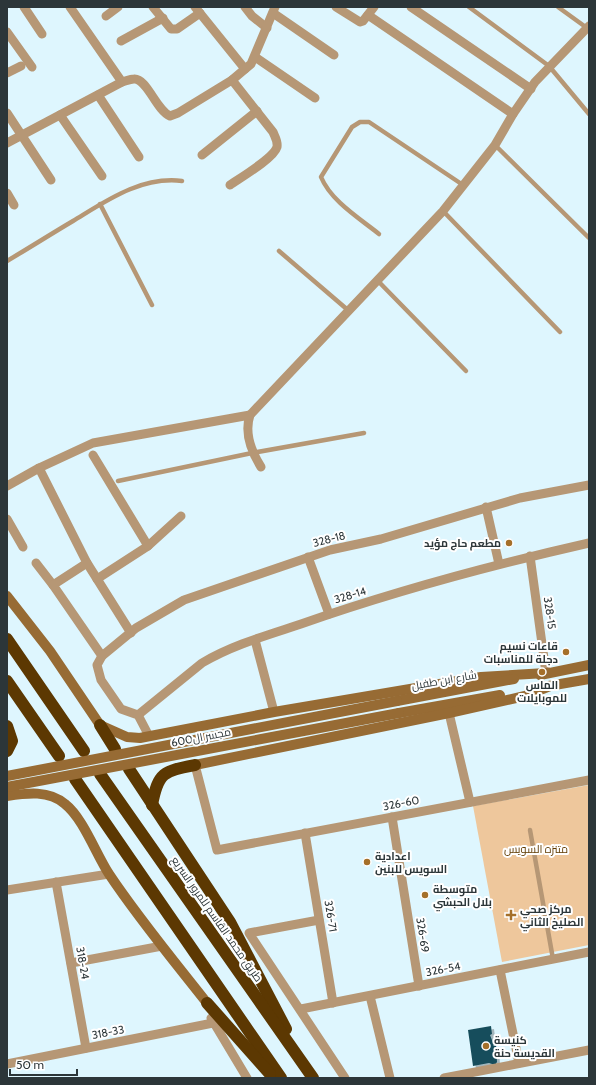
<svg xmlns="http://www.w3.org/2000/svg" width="596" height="1085" viewBox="0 0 596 1085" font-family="Cabin,Cairo,sans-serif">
  <defs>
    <filter id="shadow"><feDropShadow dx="3" dy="3" stdDeviation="0" flood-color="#0004"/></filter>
  </defs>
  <rect width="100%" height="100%" fill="#def6fe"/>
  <path fill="#eec79c" d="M589,785V945L502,962L473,806Z"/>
  <path fill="#184e5b" filter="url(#shadow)" d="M491,1026L492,1034L490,1035L494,1045L493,1046H496L497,1062L495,1065L489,1063L473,1066L468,1030Z"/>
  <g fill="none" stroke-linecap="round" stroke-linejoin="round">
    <g stroke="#b69775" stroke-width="4.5">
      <path d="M469,7L549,66L589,114"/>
      <path d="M558,7L587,28"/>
      <path d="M495,145L589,238"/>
      <path d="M100,204L152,305"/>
      <path d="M443,211L560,332"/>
      <path d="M379,234C359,218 331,201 321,177L352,127L360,122H369L463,185"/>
      <path d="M279,251L349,311"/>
      <path d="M7,261C29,248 51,234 73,221C106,201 141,176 182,181"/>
      <path d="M378,281L466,371"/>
      <path d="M118,481L252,453L364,433"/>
      <path d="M530,830L553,959"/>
    </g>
    <g stroke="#b69775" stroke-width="9">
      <path d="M24,7L42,34"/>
      <path d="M70,7L122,82"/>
      <path d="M153,7L171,29H177L200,13"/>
      <path d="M195,7L245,69"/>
      <path d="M245,7L252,16L267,28"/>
      <path d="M336,7L360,22L363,21L374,7"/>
      <path d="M411,7L531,89"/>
      <path d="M273,13L334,55"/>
      <path d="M368,15L513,114"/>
      <path d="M106,16L118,7"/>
      <path d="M7,32L32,67"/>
      <path d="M121,41L163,18"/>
      <path d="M255,57L315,98"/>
      <path d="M7,73L21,66"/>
      <path d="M98,95L139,157"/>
      <path d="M7,113L51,180"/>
      <path d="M60,115L102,176"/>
      <path d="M7,143L122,82C126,81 130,79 134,79C147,78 156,110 170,116L178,113L232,80L251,64L275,7"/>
      <path d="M202,155L257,111"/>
      <path d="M230,185C240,178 274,158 277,147C278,141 275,137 273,132L232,80"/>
      <path d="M7,193L14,205"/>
      <path d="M93,455L148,546L97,579"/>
      <path d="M261,467C251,451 244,433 250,415L443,211L495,145L513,114L535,82L589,26"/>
      <path d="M39,468L87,563L131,633"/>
      <path d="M7,486L39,468L93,443L250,415"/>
      <path d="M486,507L499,564"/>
      <path d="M7,519L23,547"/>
      <path d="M148,546L181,516"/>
      <path d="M530,556L546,673"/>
      <path d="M308,557L329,614"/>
      <path d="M36,563L53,585"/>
      <path d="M87,563L53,585L102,656"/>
      <path d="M255,640L274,712"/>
      <path d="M449,713L470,802"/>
      <path d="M138,715L202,663C232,645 268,635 301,624C395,591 492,565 589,543"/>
      <path d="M149,736L138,715L121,709L101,680L97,665L102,656L136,628L184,600L330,550L381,539L520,498L589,485"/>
      <path d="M195,765L217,850L589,780"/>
      <path d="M392,817L419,986"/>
      <path d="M305,833L333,1003"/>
      <path d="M56,882L86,1048"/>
      <path d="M7,890L109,874"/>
      <path d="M319,920L249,933L345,1078"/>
      <path d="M71,963L162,946"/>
      <path d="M500,970L519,1063"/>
      <path d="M370,996L390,1078"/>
      <path d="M301,1009L589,952"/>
      <path d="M211,1018L247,1078"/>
      <path d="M7,1064L213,1023"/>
      <path d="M444,1078L589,1050"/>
    </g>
    <g stroke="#976b34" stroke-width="10">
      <path d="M7,596L50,651L100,725L127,737L140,738L274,712L481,677L546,673"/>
      <path d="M540,675L589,665"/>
      <path d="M543,687L589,679"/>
      <path d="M397,701L514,679"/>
      <path d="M399,713L500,695"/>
      <path d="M195,765L449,713L525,696L550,686"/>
      <path d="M7,796C27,793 49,790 65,804C83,818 96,854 109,874C139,919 174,961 207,1003"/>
    </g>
    <g stroke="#5c3802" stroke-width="12">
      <path d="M7,639L84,751"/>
      <path d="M7,681L59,756"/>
      <path d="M100,725L115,749"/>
      <path d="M7,726L12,741L7,751"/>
      <path d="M129,769L230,922L286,1029"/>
      <path d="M100,774L313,1078"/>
      <path d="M75,779L281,1078"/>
      <path d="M152,805C158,772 164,771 195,765"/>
      <path d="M207,1003L270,1074"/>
    </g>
    <g stroke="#976b34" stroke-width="10">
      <path d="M7,776L397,701"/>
      <path d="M7,787L399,713"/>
    </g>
  </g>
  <g fill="#a56f29" stroke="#fff" stroke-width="1.5">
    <circle cx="509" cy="543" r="4"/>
    <circle cx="566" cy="652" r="4"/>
    <circle cx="542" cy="672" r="4"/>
    <circle cx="367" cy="862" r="4"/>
    <circle cx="425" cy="895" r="4"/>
    <path d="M509 909h4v4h4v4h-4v4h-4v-4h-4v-4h4z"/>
    <circle cx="486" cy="1046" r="4"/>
  </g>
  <g text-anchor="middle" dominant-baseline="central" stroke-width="4" stroke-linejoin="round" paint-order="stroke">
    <g font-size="11" fill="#2c3639" stroke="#fff">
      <text transform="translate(329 539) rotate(-14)">328-18</text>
      <text transform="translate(350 595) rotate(-17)">328-14</text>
      <text transform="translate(550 613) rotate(82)">328-15</text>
      <text transform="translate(444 680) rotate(-10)">شارع ابن طفيل</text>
      <text transform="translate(201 737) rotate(-11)">مجسر ال600</text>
      <text transform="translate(401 803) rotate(-11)">326-60</text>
      <text transform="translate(331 916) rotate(81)">326-71</text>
      <text transform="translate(217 919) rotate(55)">طريق محمد القاسم للمرور السريع</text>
      <text transform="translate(423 935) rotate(81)">326-69</text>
      <text transform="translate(83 963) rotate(80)">318-24</text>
      <text transform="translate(443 969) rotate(-11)">326-54</text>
      <text transform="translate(108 1032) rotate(-11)">318-33</text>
    </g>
    <g font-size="11" font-weight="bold" fill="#2c3639" stroke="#fff" text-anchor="start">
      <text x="501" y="543" text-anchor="end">مطعم حاج مؤيد</text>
      <text x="558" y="646" text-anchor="end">قاعات نسيم<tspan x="558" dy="13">دجلة للمناسبات</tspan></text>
      <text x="542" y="685" text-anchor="middle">الماس<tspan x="542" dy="13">للموبايلات</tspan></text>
      <text x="375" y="856">اعدادية<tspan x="375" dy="13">السويس للبنين</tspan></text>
      <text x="433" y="889">متوسطة<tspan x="433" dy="13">بلال الحبشي</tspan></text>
      <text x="520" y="909">مركز صحي<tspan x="520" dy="13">الصليخ الثاني</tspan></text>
      <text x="494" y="1040">كنيسة<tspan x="494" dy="13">القديسة حنة</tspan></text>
    </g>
    <g font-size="11" fill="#603b02" stroke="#fff">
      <text x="536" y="849">متنزه السويس</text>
    </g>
  </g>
  <rect width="596" height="1085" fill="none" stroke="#2c3639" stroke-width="16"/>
  <path d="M10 1069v6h67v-6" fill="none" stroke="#2c3639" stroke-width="2"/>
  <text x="16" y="1069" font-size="12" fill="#2c3639" stroke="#ffffff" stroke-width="3" paint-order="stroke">50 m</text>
</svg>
